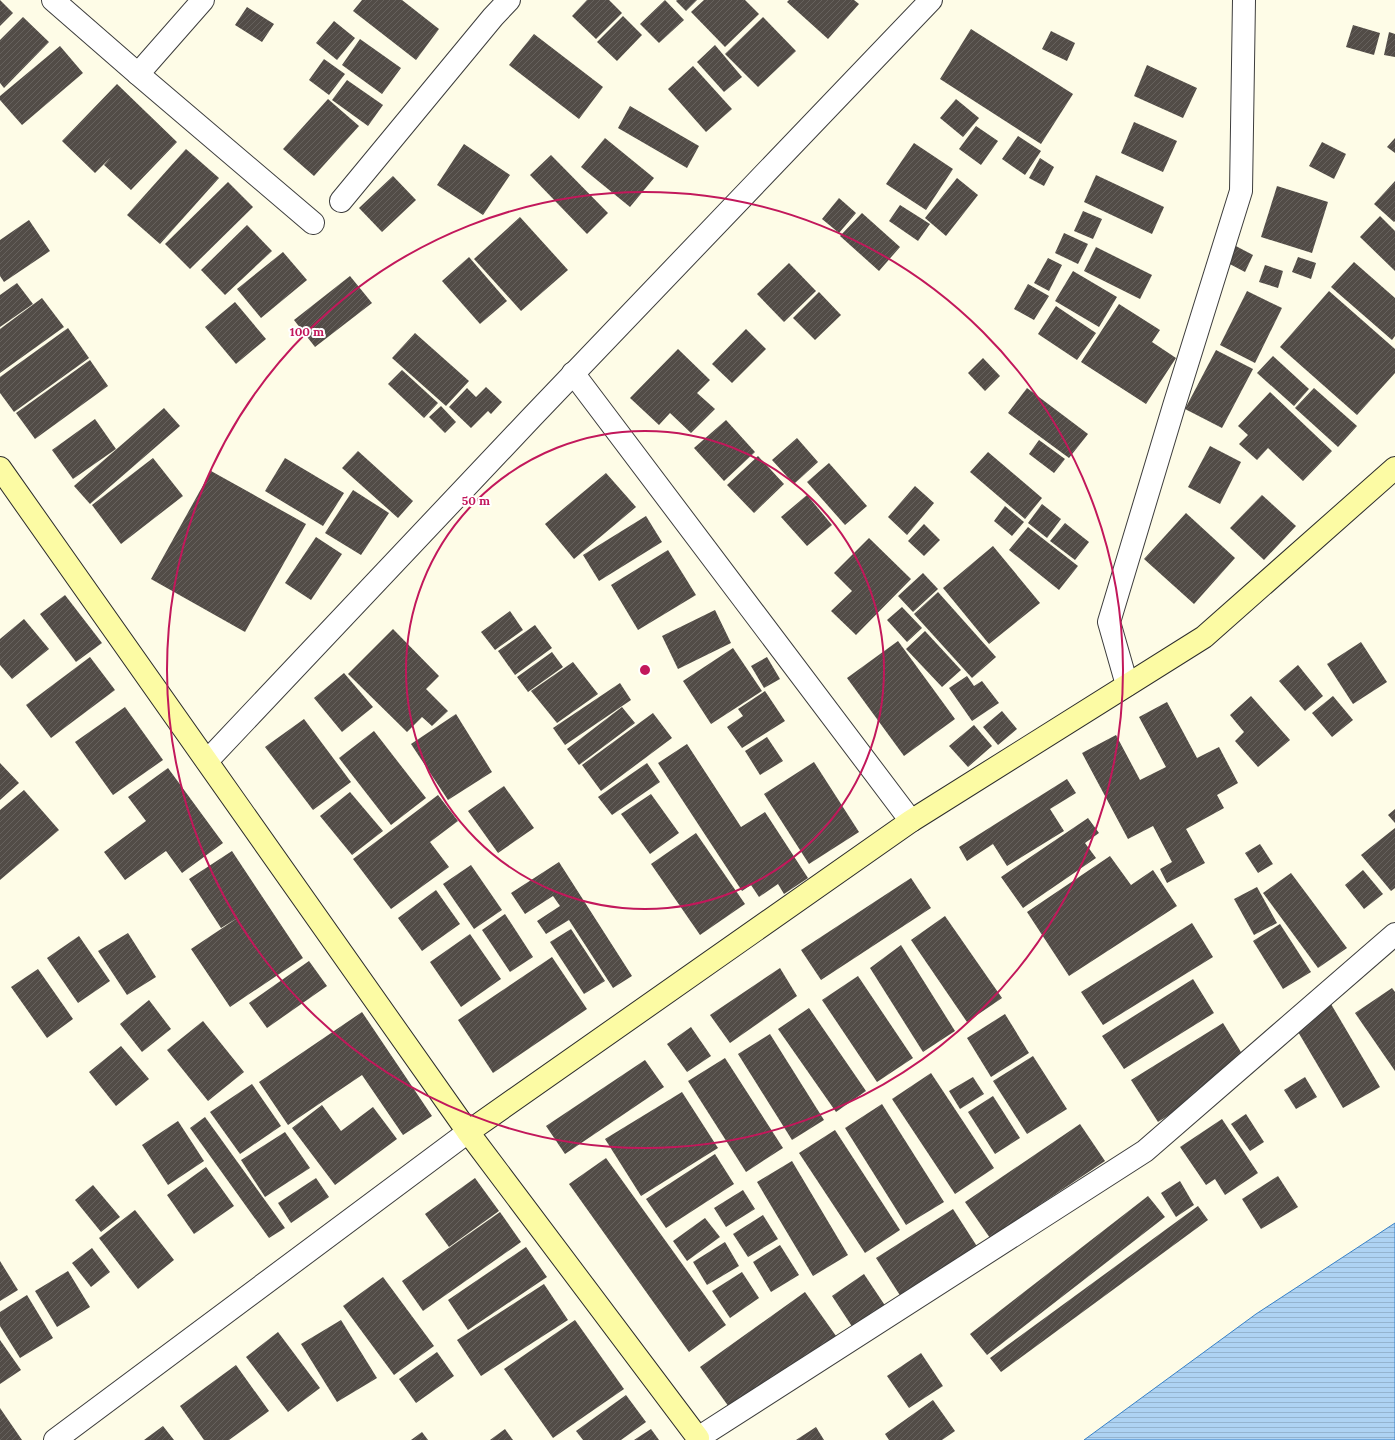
<svg xmlns="http://www.w3.org/2000/svg" width="1395" height="1440" viewBox="0 0 1395 1440" font-family="Lora,serif">
  <defs>
    <pattern id="water-rules" width="6" height="5" patternUnits="userSpaceOnUse"><rect width="6" height="5" fill="#aed3f3"/><path d="M0 2.5h6" fill="none" stroke="#94b4cf"/></pattern>
    <pattern id="building-hatch" width="6" height="6" patternUnits="userSpaceOnUse"><rect width="6" height="6" fill="#524c47"/><path d="M-1 1l2-2M0 6l6-6M5 7l2-2" fill="none" stroke="#66615d"/></pattern>
  </defs>
  <rect width="100%" height="100%" fill="#fefce7"/>
  <path fill="url(#water-rules)" stroke="#3881c7" d="M1395,1223V1440H1084L1256,1314Z"/>
  <g fill="url(#building-hatch)">
    <path d="M0,0L13,13L0,26Z"/>
    <path d="M362,0H402L439,29L416,60L353,11Z"/>
    <path d="M587,0H609L622,13L596,39L572,16Z"/>
    <path d="M665,0L684,20L659,43L640,24Z"/>
    <path d="M677,0H697L686,11L676,1Z"/>
    <path d="M704,0H745L759,14L725,47L691,12Z"/>
    <path d="M789,0H854L859,4L828,39L787,2Z"/>
    <path d="M247,7L274,24L262,42L235,25Z"/>
    <path d="M623,16L642,35L617,61L597,42Z"/>
    <path d="M23,17L49,42L4,88L0,83V40Z"/>
    <path d="M763,17L796,51L758,87L725,54Z"/>
    <path d="M334,21L355,38L337,60L316,43Z"/>
    <path d="M1353,25L1380,33L1374,55L1346,47Z"/>
    <path d="M971,29L1073,94L1041,144L940,79Z"/>
    <path d="M1051,31L1075,43L1067,61L1042,49Z"/>
    <path d="M1389,32L1395,34V57L1384,55Z"/>
    <path d="M534,34L603,87L579,119L509,65Z"/>
    <path d="M360,39L401,68L382,94L342,65Z"/>
    <path d="M715,45L742,77L724,92L697,62Z"/>
    <path d="M60,46L83,73L22,125L0,100V96Z"/>
    <path d="M324,59L345,74L329,95L309,80Z"/>
    <path d="M1147,65L1197,88L1183,118L1134,96Z"/>
    <path d="M693,66L732,109L706,132L668,89Z"/>
    <path d="M347,80L383,105L368,126L332,100Z"/>
    <path d="M117,84L177,142L131,190L104,165L111,157L95,173L62,141Z"/>
    <path d="M328,99L359,126L314,176L283,149Z"/>
    <path d="M956,99L979,118L963,137L940,118Z"/>
    <path d="M630,106L699,146L687,168L618,128Z"/>
    <path d="M1134,122L1177,141L1163,172L1121,153Z"/>
    <path d="M976,126L998,141L981,165L959,149Z"/>
    <path d="M1018,136L1041,151L1025,175L1002,159Z"/>
    <path d="M605,138L654,178L630,207L581,167Z"/>
    <path d="M1395,138V153L1387,147Z"/>
    <path d="M1322,142L1346,154L1334,179L1309,166Z"/>
    <path d="M914,143L953,169L926,210L886,184Z"/>
    <path d="M464,144L510,175L483,215L437,185Z"/>
    <path d="M186,149L219,178L160,244L127,215Z"/>
    <path d="M551,155L608,213L587,234L530,175Z"/>
    <path d="M1040,158L1054,167L1044,186L1029,178Z"/>
    <path d="M1096,175L1164,207L1152,234L1084,202Z"/>
    <path d="M393,176L416,200L382,232L359,208Z"/>
    <path d="M957,178L978,195L946,236L925,218Z"/>
    <path d="M1395,181V221L1394,222L1374,204Z"/>
    <path d="M228,182L253,207L190,269L165,244Z"/>
    <path d="M1277,186L1328,202L1312,253L1261,237Z"/>
    <path d="M839,198L856,213L839,233L822,219Z"/>
    <path d="M900,205L930,224L918,241L889,221Z"/>
    <path d="M1083,211L1102,219L1093,239L1074,231Z"/>
    <path d="M862,213L900,247L879,271L840,236Z"/>
    <path d="M1380,216L1395,231V271L1360,237Z"/>
    <path d="M520,217L568,270L521,311L474,259Z"/>
    <path d="M29,220L50,251L4,282L0,276V240Z"/>
    <path d="M247,225L272,251L225,295L201,270Z"/>
    <path d="M1064,233L1088,244L1078,264L1055,253Z"/>
    <path d="M1232,244L1253,255L1245,272L1224,261Z"/>
    <path d="M1096,247L1152,275L1140,299L1084,271Z"/>
    <path d="M283,252L307,280L261,318L237,289Z"/>
    <path d="M469,257L507,301L480,324L442,281Z"/>
    <path d="M1298,257L1316,263L1311,279L1292,272Z"/>
    <path d="M1048,258L1062,265L1049,291L1034,283Z"/>
    <path d="M1354,262L1395,298V336L1392,340L1331,287Z"/>
    <path d="M789,263L816,291L784,322L757,294Z"/>
    <path d="M1265,265L1283,271L1278,288L1259,282Z"/>
    <path d="M1073,271L1117,297L1099,327L1055,301Z"/>
    <path d="M350,276L372,303L315,347L294,320Z"/>
    <path d="M17,283L33,304L0,327V295Z"/>
    <path d="M1028,284L1049,296L1034,320L1014,309Z"/>
    <path d="M1247,291L1282,308L1255,363L1220,345Z"/>
    <path d="M1329,291L1395,349V373L1357,415L1280,347Z"/>
    <path d="M819,292L841,315L815,340L793,318Z"/>
    <path d="M42,298L64,327L0,373V329Z"/>
    <path d="M235,302L266,339L236,364L205,327Z"/>
    <path d="M1119,304L1160,330L1152,342L1176,358L1146,404L1081,362Z"/>
    <path d="M1056,306L1096,333L1077,360L1038,334Z"/>
    <path d="M68,328L89,358L14,412L0,393V377Z"/>
    <path d="M746,329L766,349L732,383L712,364Z"/>
    <path d="M415,333L469,381L446,406L392,358Z"/>
    <path d="M678,349L710,380L697,393L715,409L691,433L670,413L659,425L630,398Z"/>
    <path d="M1216,350L1253,369L1222,428L1185,409Z"/>
    <path d="M1273,356L1309,389L1294,406L1257,373Z"/>
    <path d="M983,358L1000,376L985,391L968,373Z"/>
    <path d="M90,360L108,386L35,439L16,413Z"/>
    <path d="M402,370L438,403L424,418L388,384Z"/>
    <path d="M486,387L502,402L491,414L488,411L471,428L449,407L467,388L476,397Z"/>
    <path d="M1027,388L1088,434L1069,458L1008,413Z"/>
    <path d="M1314,388L1357,426L1338,447L1295,408Z"/>
    <path d="M1270,392L1332,451L1303,481L1268,448L1257,460L1239,444L1248,435L1238,426Z"/>
    <path d="M441,406L456,422L445,433L429,417Z"/>
    <path d="M164,408L180,426L90,504L74,486Z"/>
    <path d="M95,419L116,449L73,479L52,450Z"/>
    <path d="M726,420L755,452L724,481L694,448Z"/>
    <path d="M797,438L818,462L794,484L772,460Z"/>
    <path d="M1039,440L1065,459L1054,473L1029,454Z"/>
    <path d="M1210,446L1241,462L1220,504L1188,487Z"/>
    <path d="M358,451L413,501L398,518L342,468Z"/>
    <path d="M988,452L1042,498L1025,519L970,472Z"/>
    <path d="M758,456L784,484L754,513L727,485Z"/>
    <path d="M153,458L183,496L121,544L92,505Z"/>
    <path d="M285,458L344,493L323,526L265,491Z"/>
    <path d="M829,463L867,506L845,525L807,482Z"/>
    <path d="M211,471L306,524L245,632L151,579Z"/>
    <path d="M606,473L636,507L574,559L545,524Z"/>
    <path d="M915,486L934,503L907,535L888,517Z"/>
    <path d="M353,490L389,513L361,555L325,533Z"/>
    <path d="M807,495L832,525L807,546L781,517Z"/>
    <path d="M1262,495L1296,526L1264,560L1230,528Z"/>
    <path d="M1042,504L1061,519L1047,538L1028,523Z"/>
    <path d="M1005,506L1024,522L1012,536L994,521Z"/>
    <path d="M1186,513L1235,558L1194,604L1144,559Z"/>
    <path d="M646,516L662,542L599,581L583,555Z"/>
    <path d="M1065,523L1089,542L1075,560L1050,541Z"/>
    <path d="M924,524L940,540L924,556L908,541Z"/>
    <path d="M1028,527L1078,566L1059,590L1009,550Z"/>
    <path d="M316,537L342,554L311,600L285,583Z"/>
    <path d="M869,538L911,579L856,635L831,611L852,591L834,573Z"/>
    <path d="M993,546L1040,603L989,644L943,588Z"/>
    <path d="M668,550L696,595L638,630L611,585Z"/>
    <path d="M923,573L938,589L913,612L898,596Z"/>
    <path d="M938,592L996,657L972,678L914,614Z"/>
    <path d="M65,595L102,643L76,662L40,614Z"/>
    <path d="M902,607L922,628L907,642L887,620Z"/>
    <path d="M715,610L731,643L678,669L662,636Z"/>
    <path d="M510,611L523,630L495,650L481,632Z"/>
    <path d="M24,619L49,649L12,679L0,665V639Z"/>
    <path d="M535,625L552,648L515,675L498,651Z"/>
    <path d="M393,629L439,676L426,689L448,711L432,726L422,717L407,732L348,674Z"/>
    <path d="M925,631L961,670L942,687L906,649Z"/>
    <path d="M898,641L955,719L904,756L847,678Z"/>
    <path d="M1361,642L1387,682L1353,704L1327,664Z"/>
    <path d="M733,648L762,691L711,724L683,681Z"/>
    <path d="M552,652L563,667L528,692L517,677Z"/>
    <path d="M90,657L115,690L51,738L26,705Z"/>
    <path d="M767,657L780,679L764,688L751,666Z"/>
    <path d="M573,662L598,694L557,723L531,691Z"/>
    <path d="M1298,665L1323,696L1305,711L1279,681Z"/>
    <path d="M344,673L373,707L342,732L314,698Z"/>
    <path d="M967,676L974,686L982,681L999,703L972,721L949,688Z"/>
    <path d="M620,683L631,700L565,745L553,728Z"/>
    <path d="M765,691L785,721L742,748L727,727L743,716L738,709Z"/>
    <path d="M1251,696L1290,740L1258,767L1235,741L1244,732L1230,715Z"/>
    <path d="M1333,696L1353,720L1332,737L1312,713Z"/>
    <path d="M1167,702L1197,758L1219,747L1238,783L1217,795L1224,808L1186,829L1205,863L1167,883L1160,869L1172,862L1153,826L1128,839L1082,753L1116,735L1140,780L1166,767L1139,717Z"/>
    <path d="M125,707L163,760L113,795L75,742Z"/>
    <path d="M622,707L635,723L579,765L567,749Z"/>
    <path d="M1002,711L1017,729L998,745L983,727Z"/>
    <path d="M653,713L672,738L601,791L582,765Z"/>
    <path d="M456,714L492,772L448,800L411,744Z"/>
    <path d="M304,719L351,782L313,810L265,747Z"/>
    <path d="M974,725L992,746L968,767L949,746Z"/>
    <path d="M374,731L426,798L391,825L339,758Z"/>
    <path d="M767,737L783,761L760,775L745,751Z"/>
    <path d="M687,744L741,827L765,812L808,878L784,894L778,884L759,897L751,885L742,891L658,763Z"/>
    <path d="M814,762L859,832L809,864L764,794Z"/>
    <path d="M0,763L19,783L0,800Z"/>
    <path d="M647,763L660,782L612,815L598,797Z"/>
    <path d="M168,768L223,843L182,873L166,851L125,880L104,852L146,821L128,797Z"/>
    <path d="M1067,779L1076,793L1050,809L1064,831L1007,866L993,844L967,861L959,847Z"/>
    <path d="M504,786L534,828L498,853L468,811Z"/>
    <path d="M24,790L59,830L0,880V810Z"/>
    <path d="M350,792L383,831L352,855L320,816Z"/>
    <path d="M651,794L679,833L650,854L621,814Z"/>
    <path d="M438,795L458,821L430,842L449,867L391,909L353,859Z"/>
    <path d="M1395,809V823L1388,815Z"/>
    <path d="M1088,818L1099,833L1085,843L1096,858L1023,908L1001,877Z"/>
    <path d="M1395,828V888L1391,891L1361,855Z"/>
    <path d="M696,833L745,904L700,935L651,864Z"/>
    <path d="M1260,844L1273,864L1258,873L1245,853Z"/>
    <path d="M232,851L303,958L230,1007L191,949L239,917L221,928L189,879Z"/>
    <path d="M1110,856L1131,885L1153,870L1177,906L1069,976L1027,912Z"/>
    <path d="M559,862L632,976L613,988L569,920L546,934L537,921L560,906L553,896L525,914L511,893Z"/>
    <path d="M471,865L502,910L474,929L443,884Z"/>
    <path d="M1363,870L1383,894L1364,909L1345,885Z"/>
    <path d="M1291,873L1347,948L1318,968L1263,893Z"/>
    <path d="M911,878L931,908L821,980L801,950Z"/>
    <path d="M1257,887L1277,923L1254,935L1234,899Z"/>
    <path d="M436,890L460,924L422,951L398,918Z"/>
    <path d="M505,914L533,957L510,972L482,930Z"/>
    <path d="M945,916L1002,998L967,1022L911,940Z"/>
    <path d="M1192,923L1213,957L1103,1025L1081,992Z"/>
    <path d="M1280,924L1311,972L1283,989L1253,941Z"/>
    <path d="M571,929L605,981L584,994L550,942Z"/>
    <path d="M128,933L156,977L127,995L98,951Z"/>
    <path d="M470,934L501,979L461,1007L430,962Z"/>
    <path d="M79,936L110,981L78,1003L47,958Z"/>
    <path d="M901,945L955,1031L923,1052L870,968Z"/>
    <path d="M552,957L587,1009L493,1073L458,1020Z"/>
    <path d="M309,961L327,986L267,1028L249,1003Z"/>
    <path d="M780,968L797,996L730,1043L710,1015Z"/>
    <path d="M38,969L73,1019L47,1038L11,987Z"/>
    <path d="M858,976L913,1058L877,1082L822,1000Z"/>
    <path d="M1193,979L1214,1013L1124,1069L1102,1036Z"/>
    <path d="M1392,988L1395,992V1071L1355,1013Z"/>
    <path d="M1328,999L1380,1087L1343,1108L1291,1020Z"/>
    <path d="M149,1000L171,1029L142,1052L120,1024Z"/>
    <path d="M809,1008L866,1091L836,1112L778,1029Z"/>
    <path d="M362,1012L432,1116L403,1135L362,1075L288,1125L259,1082Z"/>
    <path d="M1005,1014L1029,1053L991,1077L967,1038Z"/>
    <path d="M203,1021L244,1072L208,1101L167,1050Z"/>
    <path d="M1223,1023L1249,1065L1158,1122L1131,1080Z"/>
    <path d="M691,1027L711,1056L687,1072L667,1044Z"/>
    <path d="M770,1034L824,1120L792,1140L738,1054Z"/>
    <path d="M121,1046L149,1079L116,1106L89,1072Z"/>
    <path d="M1033,1056L1067,1109L1027,1134L993,1081Z"/>
    <path d="M725,1058L783,1148L746,1172L688,1081Z"/>
    <path d="M645,1060L664,1087L565,1154L546,1126Z"/>
    <path d="M931,1073L994,1168L955,1194L892,1099Z"/>
    <path d="M973,1077L984,1094L960,1109L949,1091Z"/>
    <path d="M1305,1077L1317,1097L1296,1109L1284,1090Z"/>
    <path d="M252,1084L281,1126L240,1154L210,1112Z"/>
    <path d="M682,1092L718,1148L641,1196L605,1139Z"/>
    <path d="M993,1096L1020,1138L995,1154L968,1112Z"/>
    <path d="M882,1104L944,1202L906,1225L845,1128Z"/>
    <path d="M322,1105L341,1131L373,1107L397,1139L335,1185L292,1128Z"/>
    <path d="M1246,1114L1264,1142L1250,1151L1231,1124Z"/>
    <path d="M205,1117L285,1228L269,1238L190,1128Z"/>
    <path d="M1222,1119L1258,1173L1225,1195L1215,1179L1206,1185L1180,1147Z"/>
    <path d="M178,1121L204,1161L168,1185L142,1145Z"/>
    <path d="M1080,1124L1105,1161L990,1238L965,1202Z"/>
    <path d="M835,1130L900,1230L865,1253L799,1153Z"/>
    <path d="M285,1132L310,1168L265,1197L241,1160Z"/>
    <path d="M715,1154L734,1184L666,1228L646,1199Z"/>
    <path d="M606,1158L726,1325L689,1352L569,1184Z"/>
    <path d="M792,1161L848,1255L813,1276L757,1182Z"/>
    <path d="M206,1167L234,1206L194,1234L167,1195Z"/>
    <path d="M1278,1176L1298,1207L1261,1229L1242,1199Z"/>
    <path d="M316,1178L329,1197L291,1223L278,1203Z"/>
    <path d="M475,1178L499,1211L449,1247L425,1214Z"/>
    <path d="M1180,1181L1194,1205L1176,1217L1161,1193Z"/>
    <path d="M93,1185L120,1217L101,1232L75,1200Z"/>
    <path d="M743,1190L755,1209L726,1227L714,1208Z"/>
    <path d="M1148,1196L1165,1217L987,1355L970,1334Z"/>
    <path d="M1198,1206L1208,1220L1001,1372L990,1358Z"/>
    <path d="M953,1209L980,1251L903,1300L876,1258Z"/>
    <path d="M135,1210L174,1260L138,1289L99,1238Z"/>
    <path d="M500,1212L521,1242L423,1311L402,1281Z"/>
    <path d="M763,1215L778,1239L748,1257L733,1234Z"/>
    <path d="M705,1218L720,1237L687,1261L673,1241Z"/>
    <path d="M725,1242L739,1266L707,1285L693,1262Z"/>
    <path d="M780,1245L799,1275L771,1292L753,1262Z"/>
    <path d="M526,1247L547,1277L468,1330L448,1300Z"/>
    <path d="M92,1248L110,1272L91,1287L72,1263Z"/>
    <path d="M0,1261L18,1290L0,1301Z"/>
    <path d="M68,1271L90,1307L57,1327L35,1291Z"/>
    <path d="M742,1272L759,1298L730,1318L712,1291Z"/>
    <path d="M864,1274L888,1310L855,1331L832,1296Z"/>
    <path d="M383,1277L434,1346L394,1375L343,1306Z"/>
    <path d="M544,1284L568,1320L481,1376L457,1340Z"/>
    <path d="M805,1292L841,1343L737,1418L700,1367Z"/>
    <path d="M27,1295L53,1338L20,1358L0,1326V1312Z"/>
    <path d="M341,1320L377,1378L337,1402L301,1344Z"/>
    <path d="M575,1320L624,1389L553,1438L504,1369Z"/>
    <path d="M278,1332L320,1388L288,1412L246,1357Z"/>
    <path d="M0,1340L21,1370L0,1384Z"/>
    <path d="M437,1352L454,1376L416,1403L399,1379Z"/>
    <path d="M921,1353L943,1386L909,1408L887,1376Z"/>
    <path d="M236,1365L269,1411L229,1440H204L180,1406Z"/>
    <path d="M626,1395L646,1422L621,1440H583L576,1431Z"/>
    <path d="M933,1400L955,1431L942,1440H889L885,1434Z"/>
    <path d="M0,1408L22,1440H0Z"/>
    <path d="M163,1426L174,1440H144Z"/>
    <path d="M816,1427L824,1440H796Z"/>
    <path d="M505,1429L513,1440H490Z"/>
    <path d="M651,1429L659,1440H634Z"/>
    <path d="M422,1432L428,1440H411Z"/>
  </g>
  <g fill="none" stroke-linecap="round" stroke-linejoin="round">
    <g stroke="#3d3d3d" stroke-width="24">
      <g id="street">
        <path d="M53,0L138,74L313,223"/>
        <path d="M138,74L203,0"/>
        <path d="M341,201L493,17L509,0"/>
        <path d="M573,373L911,821"/>
        <path d="M1127,685L1109,622L1174,406L1241,191L1244,0"/>
        <path d="M207,761L532,417L931,0"/>
        <path d="M698,1438L1145,1151L1395,934"/>
        <path d="M55,1440L468,1132"/>
      </g>
    </g>
    <g stroke="#2c2c2c" stroke-width="24">
      <g id="secondary">
        <path d="M0,468L468,1132L698,1438"/>
        <path d="M468,1132L911,821L1204,637L1395,468"/>
      </g>
    </g>
    <use href="#street" stroke="#fff" stroke-width="22"/>
    <use href="#secondary" stroke="#fcfba4" stroke-width="22"/>
  </g>
  <g fill="none" stroke="#c2185b" stroke-width="2">
    <circle cx="645" cy="670" r="239"/>
    <circle cx="645" cy="670" r="478"/>
  </g>
  <circle cx="645" cy="670" r="6" fill="#c2185b" stroke="#fff" stroke-width="2"/>
  <g font-size="12" text-anchor="middle" font-weight="bold" fill="#c2185b" stroke="#fff" stroke-width="4" stroke-linejoin="round" paint-order="stroke">
    <text x="307" y="336">100 m</text>
    <text x="476" y="505">50 m</text>
  </g>
</svg>
